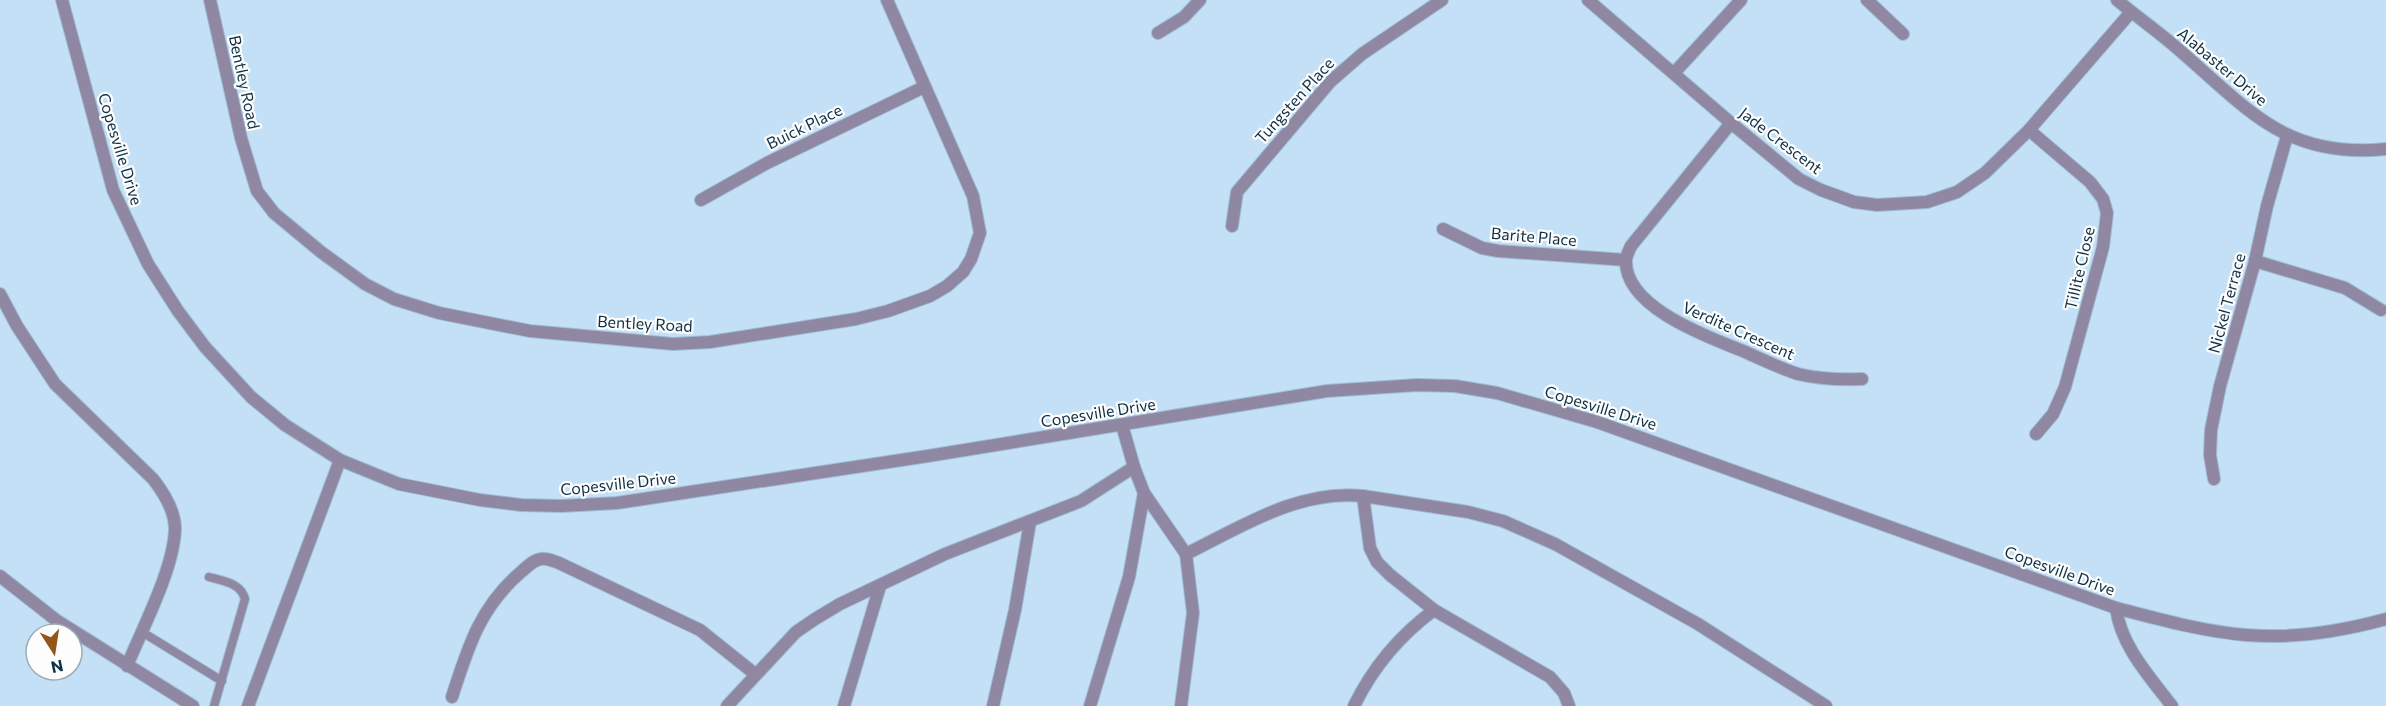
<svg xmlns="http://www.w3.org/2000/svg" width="2386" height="706" viewBox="0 0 2386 706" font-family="Commissioner,sans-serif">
  <rect width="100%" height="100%" fill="#c3e0f6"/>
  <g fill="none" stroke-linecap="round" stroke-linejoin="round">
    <g stroke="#9fbdd3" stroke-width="10">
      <g id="service">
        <path d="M209,577C223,581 241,583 245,599L214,706"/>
        <path d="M142,632L222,681"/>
      </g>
    </g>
    <g stroke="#9fbdd3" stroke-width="14">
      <g id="minor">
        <path d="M210,0L241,138L257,191L274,213L321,252L365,284L394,299L439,313L530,331L673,344L710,342L856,319L888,311L930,296L947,286L963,272L971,259L980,233L973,196L887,0"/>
        <path d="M1588,0L1731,123L1799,179L1821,190L1854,202L1877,205L1927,202L1957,192L1985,173L2029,130L2131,12"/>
        <path d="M1867,0L1903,34"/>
        <path d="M2117,0C2137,17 2159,32 2178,49C2248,109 2285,159 2386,149"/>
        <path d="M1158,33L1184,17L1200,0"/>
        <path d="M1674,73L1741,0"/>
        <path d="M1731,123L1631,246C1629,250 1627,255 1626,259C1623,307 1708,337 1743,351C1761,359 1779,368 1798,374C1819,379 1840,380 1862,379"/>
        <path d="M2029,130L2090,182L2103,199L2107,213L2103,247L2065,387L2053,414L2036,434"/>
        <path d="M701,200L767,163L924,87"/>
        <path d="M1232,226L1237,192L1330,82L1362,54L1442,0"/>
        <path d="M1443,229L1482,248L1498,251L1626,260"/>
        <path d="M2255,261L2345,288L2381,310"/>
        <path d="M0,294L17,326L55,384L153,479C164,493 175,510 175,529C174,569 142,629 127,666"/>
        <path d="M1134,467L1144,493L1186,554C1241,527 1299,489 1363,496L1468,512L1503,521L1555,544L1698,624L1826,706"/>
        <path d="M2214,479L2210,455L2211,430L2220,386L2255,261L2267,206L2287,136"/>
        <path d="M1363,496L1370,548L1377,562L1390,575L1434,610L1550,677L1564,693L1569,706"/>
        <path d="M0,576L56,620L193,706"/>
        <path d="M2116,608C2121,646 2149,676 2172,706"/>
        <path d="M452,697C468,647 480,607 521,572C527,567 533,560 541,559C547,558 553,561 559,563L700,630L755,674"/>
        <path d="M727,706L796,632L815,619L840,604L945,554L1081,501L1134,467L1122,425"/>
        <path d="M844,706L880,586"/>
        <path d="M993,706L1015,610L1030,522"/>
        <path d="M1090,706L1129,577L1144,493"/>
        <path d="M1181,706L1193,613L1186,554"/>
        <path d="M1354,706C1373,667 1399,636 1434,610"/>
      </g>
    </g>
    <g stroke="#9fbdd3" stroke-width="14">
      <g id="tertiary">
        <path d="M62,0L113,190L148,264L178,311L205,347L251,397L285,425L340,460L399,484L480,500L521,505L561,506L617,503L928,456L1327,391L1417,385L1455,386L1497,393L1597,422L2116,608C2158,619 2201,631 2246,635C2291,639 2342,631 2386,619"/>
        <path d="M248,706L340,460"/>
      </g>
    </g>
    <use href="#service" stroke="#9087a2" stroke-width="8"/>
    <use href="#minor" stroke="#9087a2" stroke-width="12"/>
    <use href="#tertiary" stroke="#9087a2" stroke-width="12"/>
  </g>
  <g text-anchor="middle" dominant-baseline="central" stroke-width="4.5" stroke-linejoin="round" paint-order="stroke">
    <g font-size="16" fill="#0f3045" stroke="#fdfdfd">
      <text transform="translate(2223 66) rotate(40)">Alabaster Drive</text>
      <text transform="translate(245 82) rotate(78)">Bentley Road</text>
      <text transform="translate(1294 100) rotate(-48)">Tungsten Place</text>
      <text transform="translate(804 126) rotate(-26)">Buick Place</text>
      <text transform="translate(1781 140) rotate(37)">Jade Crescent</text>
      <text transform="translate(121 149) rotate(73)">Copesville Drive</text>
      <text transform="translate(1534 236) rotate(5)">Barite Place</text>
      <text transform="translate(2079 268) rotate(-77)">Tillite Close</text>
      <text transform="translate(2226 303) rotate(-75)">Nickel Terrace</text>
      <text transform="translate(645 323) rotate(3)">Bentley Road</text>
      <text transform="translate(1739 330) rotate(24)">Verdite Crescent</text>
      <text transform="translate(1601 407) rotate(17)">Copesville Drive</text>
      <text transform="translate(1098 412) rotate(-9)">Copesville Drive</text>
      <text transform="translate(618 483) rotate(-6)">Copesville Drive</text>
      <text transform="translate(2060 570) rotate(20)">Copesville Drive</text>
    </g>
  </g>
  <g transform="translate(54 652) rotate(168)"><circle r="28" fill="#fdfdfd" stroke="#9eabb3" stroke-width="1.5"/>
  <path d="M0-4.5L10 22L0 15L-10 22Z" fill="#935619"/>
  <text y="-9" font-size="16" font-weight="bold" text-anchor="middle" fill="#0f3045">N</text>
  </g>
</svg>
